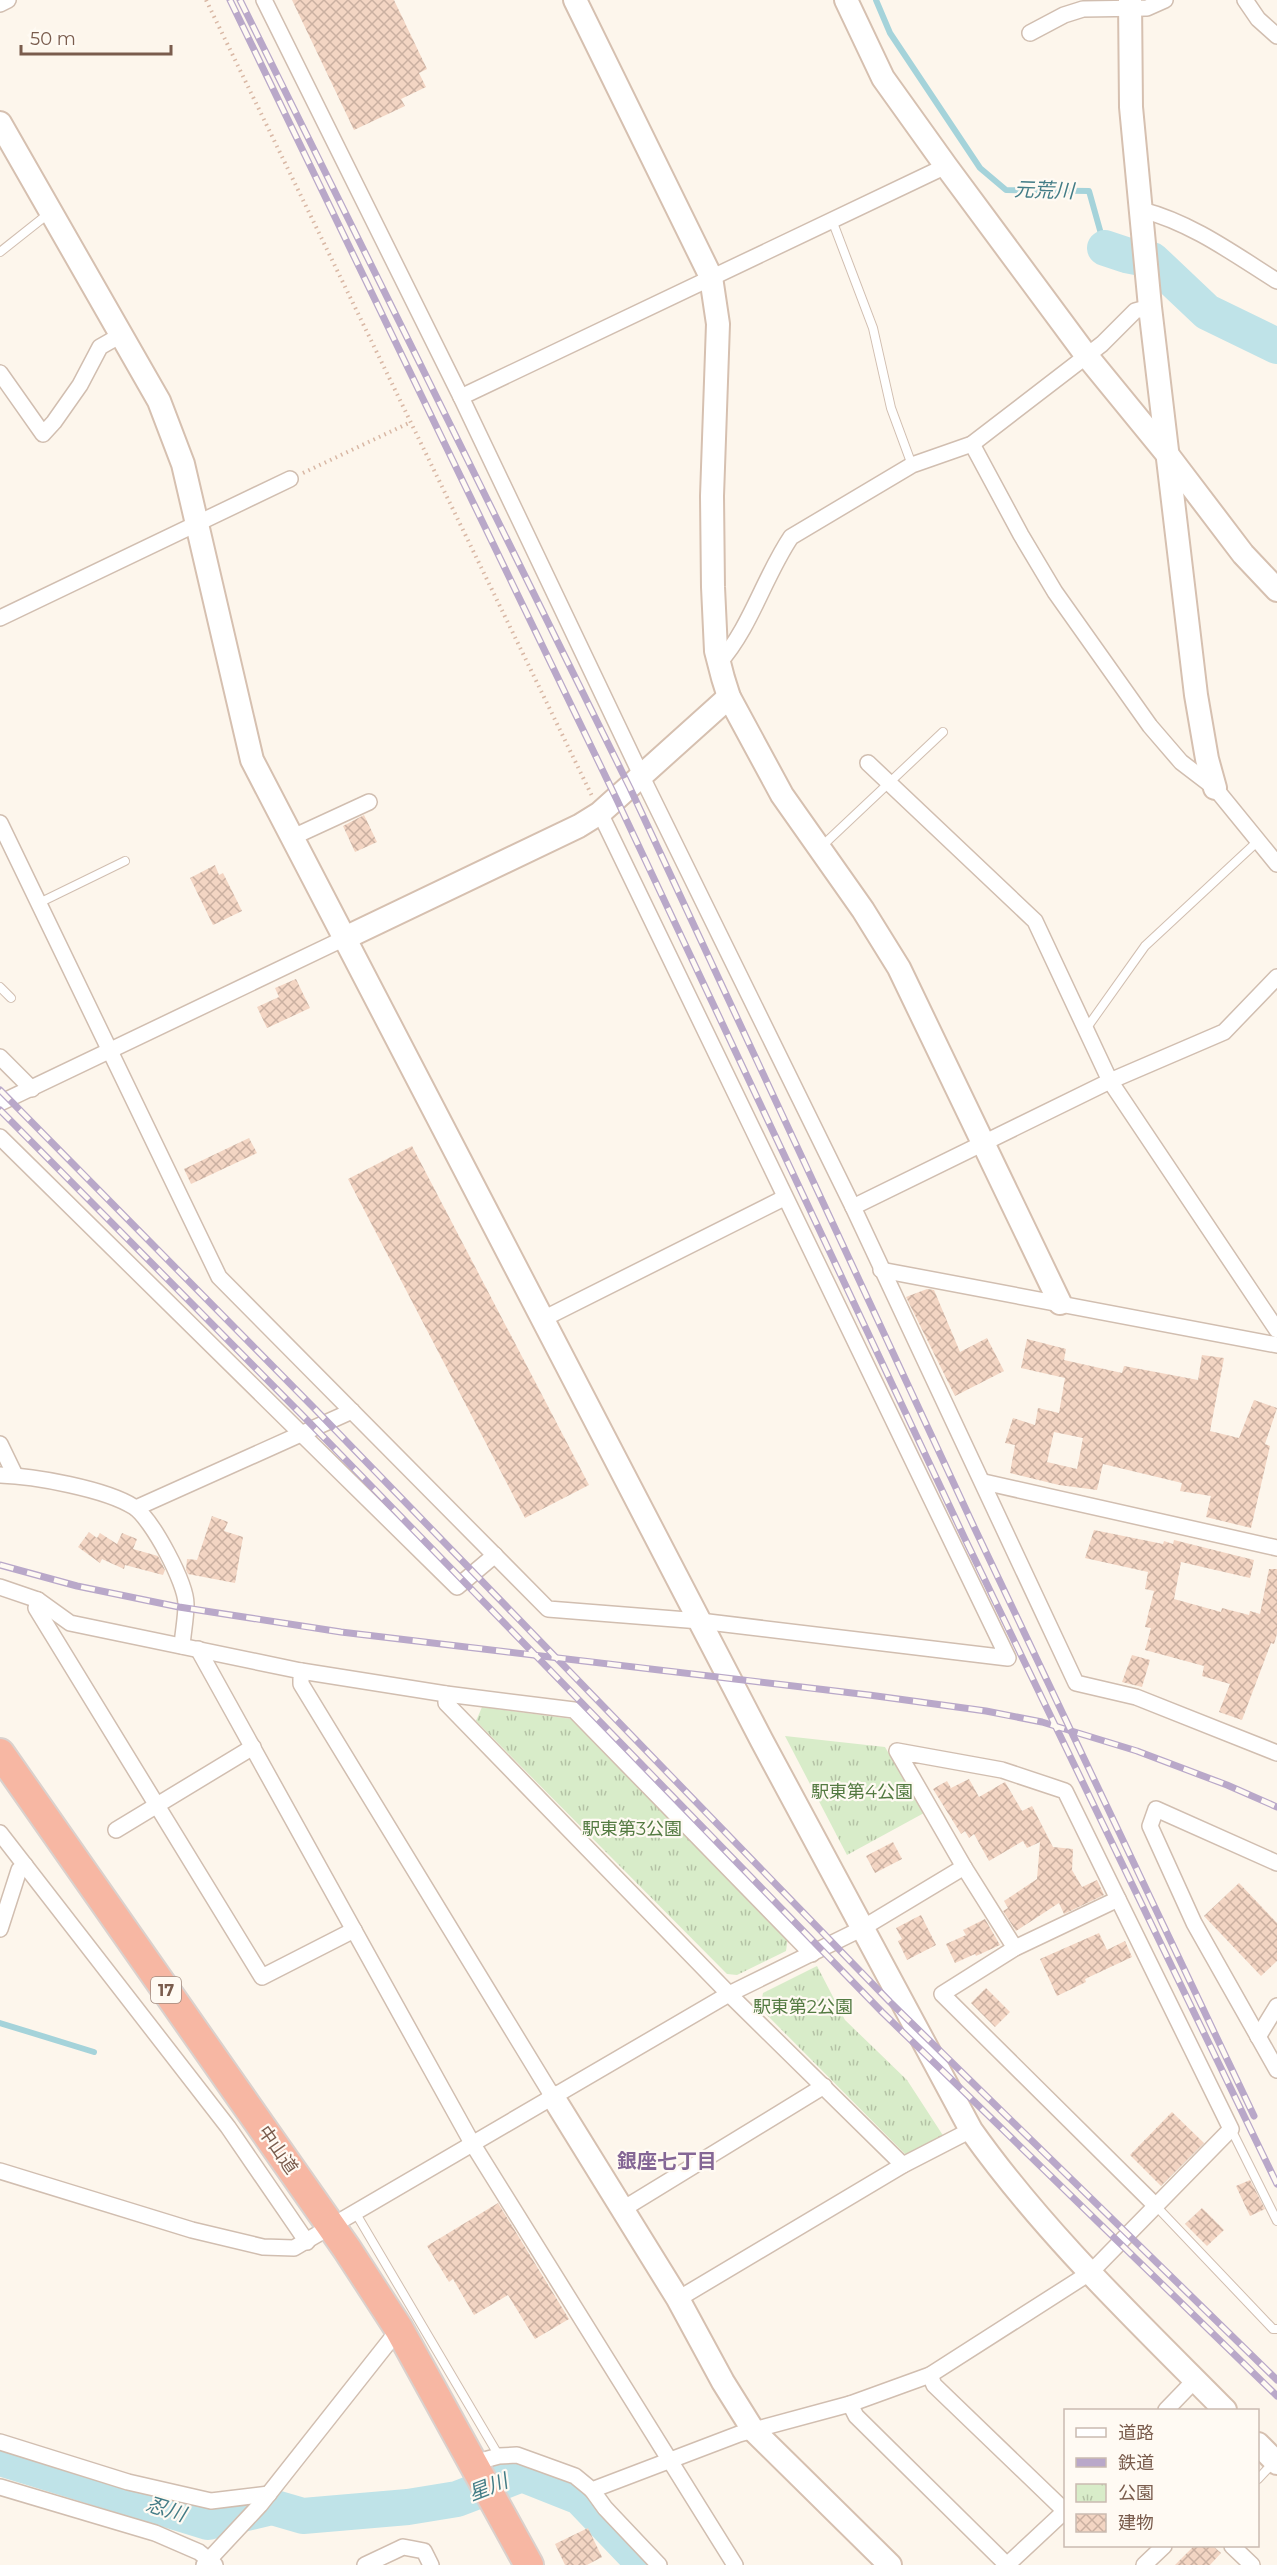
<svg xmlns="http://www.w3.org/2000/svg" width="1277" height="2565" viewBox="0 0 1277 2565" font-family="Montserrat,'Noto Sans JP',sans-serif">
  <defs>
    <pattern id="park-tufts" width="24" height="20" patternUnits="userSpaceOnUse" patternTransform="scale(1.5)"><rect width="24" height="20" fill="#d8ecc9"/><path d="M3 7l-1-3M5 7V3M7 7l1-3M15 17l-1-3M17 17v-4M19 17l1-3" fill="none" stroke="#b4c2a5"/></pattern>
    <pattern id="building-cross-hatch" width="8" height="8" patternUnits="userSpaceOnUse" patternTransform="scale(1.5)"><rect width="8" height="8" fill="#f3d5c3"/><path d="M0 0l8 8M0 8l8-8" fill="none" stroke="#cab0a1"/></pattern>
  </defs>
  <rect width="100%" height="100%" fill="#fdf6ec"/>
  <g fill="url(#park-tufts)">
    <path d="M482,1707L572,1719L788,1937L786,1951L737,1975L727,1974L476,1721Z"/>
    <path d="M785,1736L885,1747L924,1813L847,1855Z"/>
    <path d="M817,1966L845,2020L907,2080L944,2137L908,2157L760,2008L763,1993Z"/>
  </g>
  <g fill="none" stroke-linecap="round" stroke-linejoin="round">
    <g stroke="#a5d3da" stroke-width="6">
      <path d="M876,0L890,33L980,168L1006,190L1089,191L1105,248"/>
      <path d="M0,2023L94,2052"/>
    </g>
    <g stroke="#bfe3e8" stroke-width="36">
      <path d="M1105,248L1126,255L1152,260L1207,312L1277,346"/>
      <path d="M0,2458L208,2522L272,2507L303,2516L408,2507L457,2499L522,2474L580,2497L645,2565"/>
    </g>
  </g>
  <g fill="url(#building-cross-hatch)" fill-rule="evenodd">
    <path d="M292,0H394L427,69L419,73L426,87L401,99L405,106L354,130Z"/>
    <path d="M364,815L377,842L355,852L343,826Z"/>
    <path d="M215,865L219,875L223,873L242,911L213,925L190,878Z"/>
    <path d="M296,979L310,1008L267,1028L257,1007L279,997L275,988Z"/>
    <path d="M249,1138L257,1153L191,1184L184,1169Z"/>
    <path d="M412,1146L589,1485L525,1518L348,1179Z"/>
    <path d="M927,1289L934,1290L960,1352L987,1338L1004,1371L955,1396L906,1297Z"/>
    <path d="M1027,1339L1066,1349L1064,1360L1122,1373L1124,1366L1198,1380L1202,1355L1224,1358L1210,1431L1239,1438L1254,1400L1277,1408L1265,1444L1270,1446L1251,1528L1206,1517L1211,1496L1180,1491L1182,1483L1103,1464L1097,1490L1059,1485L1010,1473L1015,1445L1005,1443L1013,1418L1035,1425L1038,1408L1059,1413L1065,1378L1021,1368ZM1054,1432L1083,1438L1077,1469L1047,1462Z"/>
    <path d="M212,1516L228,1522L224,1531L243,1537L235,1583L188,1574L186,1570L187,1559L197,1560Z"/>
    <path d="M1094,1530L1163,1544L1164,1541L1173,1544L1174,1540L1254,1560L1250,1578L1181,1562L1174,1599L1221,1612L1222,1608L1249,1615L1250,1611L1260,1614L1269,1569H1277V1634L1274,1644L1271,1643L1242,1720L1219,1712L1230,1684L1202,1676L1204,1666L1145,1650L1151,1628L1145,1627L1154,1591L1145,1589L1148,1572L1085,1558Z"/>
    <path d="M89,1532L97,1538L100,1533L117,1544L122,1533L137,1539L133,1549L158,1556L165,1570L163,1575L125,1565L124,1569L102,1559L100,1563L78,1547Z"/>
    <path d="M1132,1655L1150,1660L1142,1687L1122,1682Z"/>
    <path d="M969,1779L979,1797L1005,1782L1022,1811L1032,1806L1053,1847L1073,1849L1072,1870L1082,1887L1097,1880L1104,1895L1064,1914L1059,1903L1016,1931L1003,1911L1008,1908L1004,1901L1037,1879L1040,1842L1027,1848L1023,1841L989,1861L974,1834L969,1838L965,1831L961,1834L933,1789L947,1781L951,1788Z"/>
    <path d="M893,1842L902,1859L875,1873L866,1856Z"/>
    <path d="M1239,1883L1277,1923V1961L1261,1976L1204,1916Z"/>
    <path d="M921,1915L936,1945L907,1960L898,1941L902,1939L896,1928Z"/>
    <path d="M985,1919L1000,1945L976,1956L975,1954L955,1963L946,1944L966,1935L963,1930Z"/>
    <path d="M1099,1933L1107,1950L1125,1941L1132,1957L1085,1979L1086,1982L1057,1996L1040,1959Z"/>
    <path d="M986,1988L1010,2012L995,2027L971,2003Z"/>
    <path d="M1172,2112L1204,2143L1161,2186L1130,2155Z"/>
    <path d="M1250,2180L1265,2209L1250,2216L1236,2186Z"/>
    <path d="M498,2203L569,2319L535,2339L508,2295L474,2315L453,2279L449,2282L427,2246Z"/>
    <path d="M1202,2208L1224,2230L1207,2246L1185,2224Z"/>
    <path d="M588,2528L602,2557L587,2565H565L555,2544Z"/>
    <path d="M1194,2546H1213L1221,2553L1210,2565H1175Z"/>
  </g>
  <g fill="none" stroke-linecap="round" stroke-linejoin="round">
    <g stroke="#d1beb0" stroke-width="10">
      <g id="lane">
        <path d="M832,220L873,328L891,408L912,465"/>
        <path d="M0,252L48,214"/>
        <path d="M821,847L943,732"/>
        <path d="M39,903L125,861"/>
        <path d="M0,987L11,998"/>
        <path d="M1086,1029L1145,946L1258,841"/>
        <path d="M1231,2129L1277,2221"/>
        <path d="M1155,2205L1273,2329H1277"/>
        <path d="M355,2212L499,2456"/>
        <path d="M1258,2479L1274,2462"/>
      </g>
    </g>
    <g stroke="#d1beb0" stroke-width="18">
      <g id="street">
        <path d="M264,0L461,397L642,777L853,1207L1076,1683L1136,1697L1277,1753"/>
        <path d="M1245,0L1258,19L1277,36"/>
        <path d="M0,4L8,0"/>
        <path d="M1030,33L1064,15L1083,9L1147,8L1165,0"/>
        <path d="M1142,210C1192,223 1234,254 1277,281"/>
        <path d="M0,373L43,434L54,422L80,385L100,347L121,335"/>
        <path d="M461,397L946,166"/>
        <path d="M972,444L1021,535L1055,592L1150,726L1181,762L1215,788L1277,864"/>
        <path d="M0,618L290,479"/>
        <path d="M719,663C751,627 764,577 791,537L912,465L972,444L1102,344L1135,311L1150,307"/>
        <path d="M868,763L1035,921L1110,1081L1277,1330"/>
        <path d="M0,823L219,1277L548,1609L700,1621L1008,1658L600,813"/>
        <path d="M293,837L369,802"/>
        <path d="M0,1057L32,1089"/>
        <path d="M0,1103L345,938"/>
        <path d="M0,1137L457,1587L495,1555"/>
        <path d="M853,1207L1110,1081L1224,1032L1277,977"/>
        <path d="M881,1270L1277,1345"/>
        <path d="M543,1319L784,1198"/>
        <path d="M0,1444L15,1475"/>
        <path d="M0,1475C34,1476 106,1489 134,1507C152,1519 186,1583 186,1604C186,1618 183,1632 182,1646"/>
        <path d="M984,1482L1277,1548"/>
        <path d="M136,1508L352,1411"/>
        <path d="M0,1587L38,1600L70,1623L301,1671V1684L553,2097"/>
        <path d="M38,1600L36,1608L262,1977L354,1930"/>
        <path d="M198,1649L472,2143L735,2565"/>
        <path d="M301,1671L446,1694L574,1710L812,1954"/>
        <path d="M446,1694V1703L729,1994L903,2165"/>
        <path d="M116,1830L253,1747"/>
        <path d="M0,1833L228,2127L307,2242"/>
        <path d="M1277,1863L1156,1809L1150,1826L1194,1923L1277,2070"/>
        <path d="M1118,1899L1015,1948L942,1994L1155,2205"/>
        <path d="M0,1929L19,1870L25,1865"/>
        <path d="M1258,2037L1277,2006"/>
        <path d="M0,2171L192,2230L263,2247L294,2248L729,1994L861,1929L964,1867"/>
        <path d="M623,2209L824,2086"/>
        <path d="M678,2299L903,2165L971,2130"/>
        <path d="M930,2375L934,2385L1065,2511"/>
        <path d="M850,2404L856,2416L1007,2565"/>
        <path d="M1166,2410L1195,2380"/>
        <path d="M0,2442L128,2482L211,2501L269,2494"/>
        <path d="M473,2463L499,2456L517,2455L575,2476L592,2490L739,2434L850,2404L930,2375L1091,2272L1231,2129L1065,1791L1002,1770L897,1751L964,1867L1015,1948"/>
        <path d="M0,2487L155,2533L199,2552L215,2565"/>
        <path d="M592,2490L605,2508L659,2565"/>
        <path d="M1232,2546L1252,2565"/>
        <path d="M204,2565L260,2505L399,2329"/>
        <path d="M365,2565L403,2547L424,2551L431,2565"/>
        <path d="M1007,2565L1066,2510"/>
        <path d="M1144,2565L1164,2546"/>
      </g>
    </g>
    <g stroke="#d6c0b0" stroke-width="26">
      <g id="secondary">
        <path d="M575,0L711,277L718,324L712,496L713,587L716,651L723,678L729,697L782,795L863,910L899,968L1060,1303"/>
        <path d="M846,0L883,78L946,166L1086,355L1167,454L1243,554L1277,590"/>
        <path d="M1130,0L1131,107L1150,307L1196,695L1207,759L1215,788"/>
        <path d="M0,123L159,401L183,464L252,760L762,1741L971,2130C1044,2233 1137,2321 1225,2410"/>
        <path d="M345,938L579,826L600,813L729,697"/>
        <path d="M553,2097L678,2299L723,2382L753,2430L890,2565"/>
        <path d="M1258,2444L1277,2463"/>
      </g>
    </g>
    <g stroke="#dad1cd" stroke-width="32">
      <path id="highway" d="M0,1753L347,2249L399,2329L529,2565"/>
    </g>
    <g stroke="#d9b8a5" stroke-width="4" stroke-dasharray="1.5 4.5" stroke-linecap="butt">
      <path d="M206,0L592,796"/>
      <path d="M303,473L411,422"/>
    </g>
    <use href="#lane" stroke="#fff" stroke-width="8"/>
    <use href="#street" stroke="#fff" stroke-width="15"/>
    <use href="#secondary" stroke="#fff" stroke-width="22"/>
    <use href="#highway" stroke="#f7b7a3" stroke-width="28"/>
    <g stroke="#b9a8c9" stroke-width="7">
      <g id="rail">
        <path d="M230,0L617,800L965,1539L1277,2184"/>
        <path d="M240,0L630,788L975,1529L1254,2116"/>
        <path d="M0,1090L314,1408L890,2002L1277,2380"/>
        <path d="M0,1110L305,1418L882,2012L1277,2396"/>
        <path d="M0,1565L77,1586L179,1607L341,1632L869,1695L986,1711L1042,1722L1137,1751L1227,1785L1277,1807"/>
      </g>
    </g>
    <use href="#rail" stroke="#fffaf3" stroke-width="4.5" stroke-dasharray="14" stroke-linecap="butt"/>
  </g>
  <g text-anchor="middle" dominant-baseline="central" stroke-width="4.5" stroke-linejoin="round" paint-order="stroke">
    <rect fill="#fffaf3" stroke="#a28b7f" stroke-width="1.5" x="151" y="1977" width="30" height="26" rx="4.5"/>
    <g font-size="16" font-weight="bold" fill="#7a5c4d">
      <text x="166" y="1990">17</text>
    </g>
    <g font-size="18" fill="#537a41" stroke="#fffaf3">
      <text x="862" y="1792">駅東第4公園</text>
      <text x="632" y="1829">駅東第3公園</text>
      <text x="803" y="2007">駅東第2公園</text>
    </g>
    <g font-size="18" fill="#7a5c4d" stroke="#fffaf3">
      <text transform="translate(278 2150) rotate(55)">中山道</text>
    </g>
    <g font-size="20" font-style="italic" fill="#437c86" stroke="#fffaf3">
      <text transform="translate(1044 190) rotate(2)">元荒川</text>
      <text transform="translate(488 2487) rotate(-21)">星川</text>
      <text transform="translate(166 2509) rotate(17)">忍川</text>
    </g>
    <g font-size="20" font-weight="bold" fill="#846695" stroke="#fffaf3">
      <text x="667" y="2161">銀座七丁目</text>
    </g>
  </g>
  <rect x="1064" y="2409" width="195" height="138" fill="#fffaf3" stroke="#cabbb1" stroke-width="1.5"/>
  <rect x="1076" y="2428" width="30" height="9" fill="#ffffff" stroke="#cabbb1" stroke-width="1.5"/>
  <text x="1118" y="2439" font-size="18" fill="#7a5c4d">道路</text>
  <rect x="1076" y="2458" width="30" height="9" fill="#b9a8c9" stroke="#cabbb1" stroke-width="1.5"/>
  <text x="1118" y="2469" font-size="18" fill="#7a5c4d">鉄道</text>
  <rect x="1076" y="2484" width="30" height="18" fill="url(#park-tufts)" stroke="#cabbb1" stroke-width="1.5"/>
  <text x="1118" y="2499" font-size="18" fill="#7a5c4d">公園</text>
  <rect x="1076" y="2514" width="30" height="18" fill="url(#building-cross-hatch)" stroke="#cabbb1" stroke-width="1.5"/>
  <text x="1118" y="2529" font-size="18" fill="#7a5c4d">建物</text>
  <path d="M21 45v9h150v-9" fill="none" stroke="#7a5c4d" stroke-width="3"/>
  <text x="30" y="45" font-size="18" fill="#7a5c4d" stroke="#fffaf3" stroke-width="4.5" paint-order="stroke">50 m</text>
</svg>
